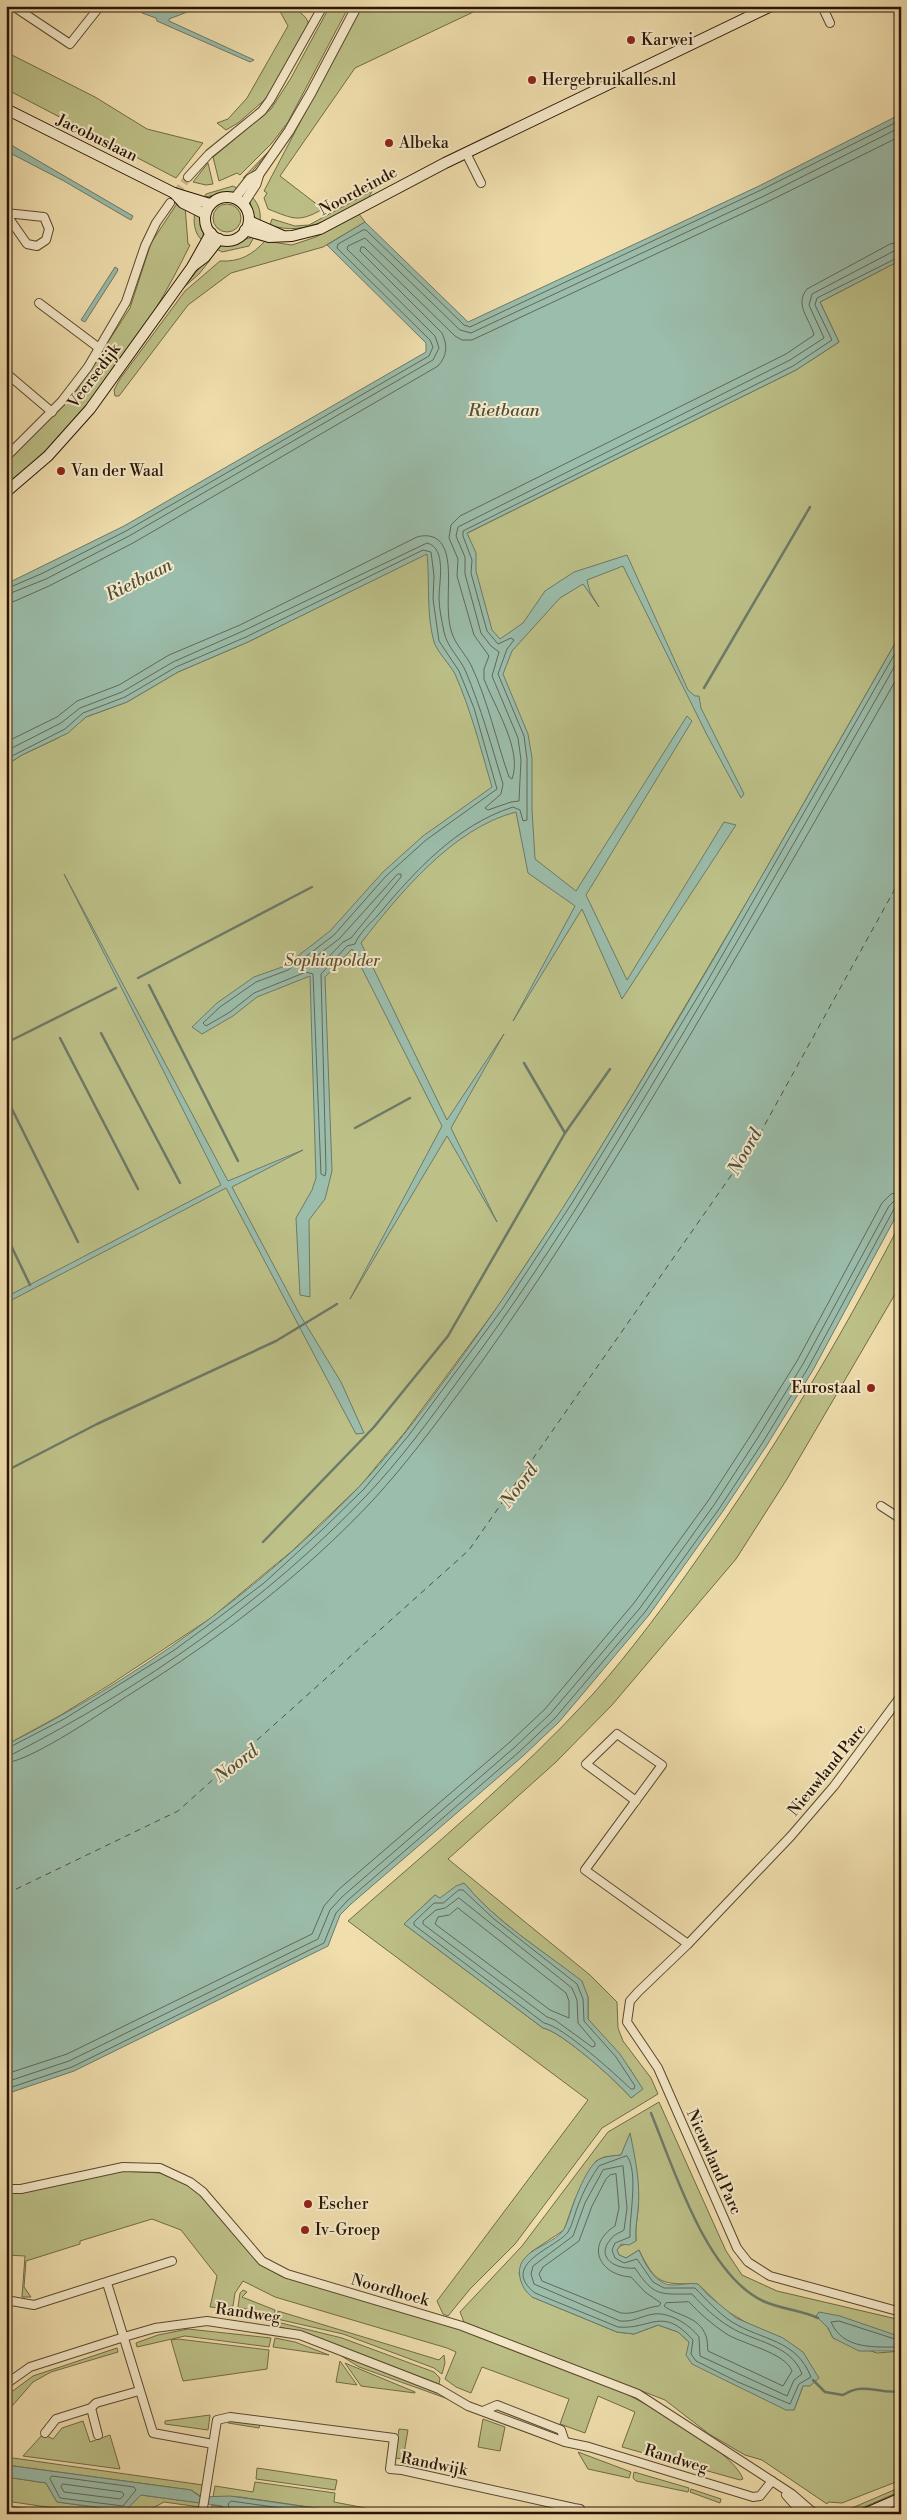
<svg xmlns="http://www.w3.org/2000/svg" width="907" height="2520" viewBox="0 0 907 2520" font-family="'Libre Bodoni',serif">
  <rect width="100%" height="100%" fill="#f1dfae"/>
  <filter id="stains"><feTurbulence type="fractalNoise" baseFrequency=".004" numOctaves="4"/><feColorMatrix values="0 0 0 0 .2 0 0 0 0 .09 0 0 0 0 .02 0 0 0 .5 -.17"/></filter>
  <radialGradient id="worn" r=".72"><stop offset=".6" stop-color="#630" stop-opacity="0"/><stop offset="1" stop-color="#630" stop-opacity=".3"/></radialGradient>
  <g fill="#bdc188" stroke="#726b46" fill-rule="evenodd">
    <path d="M277,6C288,6 304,11 308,22V27L268,97L238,123L226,130L217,123L228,119L247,98L288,26Z"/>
    <path d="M330,6H349L288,122L272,143L240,175L237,173L219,181L213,157L271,109L291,78Z"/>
    <path d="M361,6H486L355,68L280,176L323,209C298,223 294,219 268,209L264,198L267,193L264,191Z"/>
    <path d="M6,52L95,97L147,129L203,143L176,178L6,89Z"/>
    <path d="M269,151L246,179L243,178Z"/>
    <path d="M208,163L213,184L206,185L193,182Z"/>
    <path d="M233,186L239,189L232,193L204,197L206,194Z"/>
    <path d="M372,191L369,197C338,213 307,238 270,225L272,219L295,226L309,225Z"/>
    <path d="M252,197C259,204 261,212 260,222C251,216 248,206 252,197Z"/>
    <path d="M178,202L185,206L188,244L190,245C147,333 85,425 6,484V462L77,390L130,308L151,243Z"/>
    <circle cx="227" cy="218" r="14"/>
    <path d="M195,211C202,219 206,230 202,240C194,234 193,220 195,211Z"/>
    <path d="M359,214L365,222L323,247L231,273L188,305L119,396H115L114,390L120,379L185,291L220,261C240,262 252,255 265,241L292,245L316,237Z"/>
    <path d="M254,237L249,246L222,252L215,248C218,246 249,238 254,237Z"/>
    <path d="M208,258L210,260L199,274L183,288Z"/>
    <path d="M901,260V633L758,883L632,1096L568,1201L499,1305L405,1432L360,1486L292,1551L211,1618L111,1684L61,1715L6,1745V765L22,755L58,738L86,717L127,702L178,672L248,642L796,370L839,342L820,302Z"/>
    <path d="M901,1222V1284L787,1479L736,1559L612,1705L556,1762L448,1859L590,1975L617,2002L618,2028L623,2041L651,2078L658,2094L602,2128L515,2244L470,2289L448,2316L443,2314L437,2301L588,2100L348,1921C431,1848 518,1776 593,1694C631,1651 665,1605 698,1558C774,1451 840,1339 901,1222ZM464,1883C496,1922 542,1950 581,1981L588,1997V2019L630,2069L642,2089L631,2098C618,2082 561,2031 543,2028L404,1924L435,1895L440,1899Z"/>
    <path d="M659,2102L726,2251L742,2275L777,2291L901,2320V2337L828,2328L833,2338L877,2353L901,2351V2480L842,2503L828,2502L827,2504L762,2460L745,2455L709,2434L665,2400L464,2322L460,2312L522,2246L608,2132ZM630,2134C634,2158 640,2184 638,2209C637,2220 635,2229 636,2241L620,2246L617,2250L619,2255L626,2258L639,2250C656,2285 661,2284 698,2284L725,2310L752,2326L803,2386L794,2410L689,2342L678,2332L658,2325L634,2334L617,2332L532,2297L526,2291L519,2273L531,2252L564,2230L575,2199L596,2161L604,2157L621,2155Z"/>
    <path d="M121,2171L160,2173L190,2186L207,2201L260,2264L281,2276C423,2317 573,2352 697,2435C711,2445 737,2463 743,2479L740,2480L622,2447L635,2412L598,2396L585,2433L560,2424L569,2399L482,2367L471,2393L456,2387L445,2379L456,2352L447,2348L275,2297L243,2281L235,2293L233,2306L220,2308L210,2307L217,2276L181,2230L152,2219L80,2241V2244L26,2261L24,2287L31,2297H22L25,2256L6,2255V2191H23Z"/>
    <path d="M243,2290L247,2292L242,2297L275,2310L274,2316L238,2307L240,2293Z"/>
    <path d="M278,2311L439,2360L444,2355L445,2363L442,2374L434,2368L343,2334L277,2319Z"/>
    <path d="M277,2322L342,2338L434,2372L440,2378L439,2384L327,2341L277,2326Z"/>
    <path d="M188,2329L271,2338L269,2347L185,2336L137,2347L136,2343L158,2335Z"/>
    <path d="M275,2338L295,2342L329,2355L273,2347Z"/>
    <path d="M178,2339L269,2350L267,2369L183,2381L171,2340Z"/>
    <path d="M117,2348L118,2352L51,2372L33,2382L6,2413V2396L33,2376Z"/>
    <path d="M340,2355L436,2392L451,2400L359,2367Z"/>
    <path d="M340,2361L357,2385L336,2382Z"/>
    <path d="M345,2363L415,2392V2393L361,2386Z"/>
    <path d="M210,2415L208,2430L165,2424V2421Z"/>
    <path d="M229,2419L260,2424L259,2428L228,2423Z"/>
    <path d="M483,2419L505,2427L500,2451L478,2447Z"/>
    <path d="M83,2421L90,2442L110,2435L120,2469L23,2456L43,2434L53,2439L62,2428Z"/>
    <path d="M399,2429L408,2430L403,2459L395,2458Z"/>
    <path d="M578,2452L631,2472L629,2478L588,2469Z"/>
    <path d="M6,2457L203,2485L202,2497L191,2490L6,2465Z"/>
    <path d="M257,2468L337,2480L335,2490L256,2479Z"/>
    <path d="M634,2472L689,2488L688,2492L636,2481L633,2478Z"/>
    <path d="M6,2477L46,2483L57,2502L125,2511L141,2495L201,2503L200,2507L164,2502L142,2514H95L6,2501Z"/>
    <path d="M255,2482L335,2493L334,2502L397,2514H357L240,2497H213L215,2486L253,2492Z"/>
    <path d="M901,2487V2491L848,2514H838Z"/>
    <path d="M691,2489L721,2499L720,2503L690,2492Z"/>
    <path d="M212,2505L224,2507L227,2514H211Z"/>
  </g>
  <g fill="#9bbdab" stroke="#6d7a69">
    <path d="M144,6H176L180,12L203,6L169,19V21L254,60L250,62L157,21L156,18L142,13Z"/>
    <path d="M901,114V260L820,302L839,342L796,370L467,533L476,553V571L492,630L500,639L523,623L545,591L574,572L627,555L688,690L695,696H699L701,708L744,794L741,798L707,735L623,566L587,580L590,592L599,607L583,584L560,598L512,651L503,674L528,734L532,758V809L535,859L576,891L687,716L692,721L586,895L627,980L724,822L736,825L622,999L582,909L513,1021L575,906L528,873L516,812C453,828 399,894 361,943L447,1120L504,1034L451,1128L497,1222L447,1136L350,1299L442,1126L352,949L325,977L332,1171L325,1199L309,1220L310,1297L300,1295L296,1218L312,1190L316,1178L310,976L257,997L233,1016L202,1034L192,1027L217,1003L254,977L285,966L330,931L383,872L423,836L492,787C481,750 471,710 455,674C449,663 438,653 434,642C426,613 430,583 427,554L248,642L178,672L127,702L86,717L68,733L22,755L6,765V584L124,526L426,352V343L327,245L365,222L468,322L759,186Z"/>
    <path d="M6,142L133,216L131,220L129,219L64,181L6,151Z"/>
    <path d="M115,267L118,269L117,272L85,322L81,320Z"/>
    <path d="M901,633V1207L813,1370L767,1445L723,1511L649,1615L559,1722L523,1756L351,1904L340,1915L328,1946L74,2071L6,2094V1745C136,1679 257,1593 358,1488C390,1454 418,1417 445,1380C500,1306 551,1228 599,1150C704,980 802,806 901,633Z"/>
    <path d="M64,874L228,1181L303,1150L232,1187L300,1315L341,1382L364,1433L356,1434L226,1188L6,1303V1297L221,1185Z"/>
    <path d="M464,1883C496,1922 542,1950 582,1981L588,1997V2019L620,2054L643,2089L631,2098C619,2083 561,2031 543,2028L404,1924L435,1895L440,1898L456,1886Z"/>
    <path d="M630,2133C635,2157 641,2185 638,2210C637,2221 635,2229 636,2241L629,2245L621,2244L617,2250L619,2255L626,2258L639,2250C644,2262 652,2279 666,2284C676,2287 688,2282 698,2284L708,2295L736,2318L783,2338L803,2352L819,2378L810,2386H803L794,2410H786L692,2364L686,2355L689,2342L678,2332L658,2325L634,2334L617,2332L532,2297C525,2291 522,2286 520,2278C514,2249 553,2247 564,2229C567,2224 569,2216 571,2211C575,2198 587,2167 598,2160C605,2156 613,2156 621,2155Z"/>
    <path d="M819,2312L840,2316L901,2337V2351H859L833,2338L828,2328L816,2316Z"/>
    <path d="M6,2465L191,2490L200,2497L230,2496L357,2514H227L222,2506L141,2495L125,2511L57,2502L46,2483L6,2477Z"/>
  </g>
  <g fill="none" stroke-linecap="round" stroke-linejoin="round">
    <g stroke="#626958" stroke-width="1">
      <path d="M6,589L43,573L126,531L429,356L433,347L430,340L337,248L338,244L363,230H366L464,325L470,327L761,190L901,120"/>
      <path d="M6,595L46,579L129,536L433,360L439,348L435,336L347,249L348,246L365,238L460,330L471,333L764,196L901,127"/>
      <path d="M6,603L15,601L49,586L133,543L438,366C447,356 448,346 442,333L360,251L361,247H364L455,336L462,340H472L767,202L901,136"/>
      <path d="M6,742L57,717L77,701L119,685L169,655L240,625L417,537C427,534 438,536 443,546C455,567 442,610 453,636C457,646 466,655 471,665C488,701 496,740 509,777L512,779C523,750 494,706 484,679V669L489,656L474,635L457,576L458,559L449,538L451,525L460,516L786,354L814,335C810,319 794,305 807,289L890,244L901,242"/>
      <path d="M6,751L61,723L80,708L122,692L173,662L243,631L427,543C447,548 439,582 439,598C439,609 442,621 444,632C447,647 460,658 466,672C481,708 492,747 503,784L501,794L485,808L488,810L511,802L519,801L521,760L518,738L492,676L499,652L491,646L481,633L465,574V557L456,536L458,527L790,360L824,338L809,305L812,294L894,251L901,250"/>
      <path d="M6,759L65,729L83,713L125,697L176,667L246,637L423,550L431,552L434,576L433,599L439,641L459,671L474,708L497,789L426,840L386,876L334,935L288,970L256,982L220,1007L203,1023L206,1026L230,1012L254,993L306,972L313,974L321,1174L325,1176L326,1170L321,974L347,946L355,944C359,933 371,923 379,914C416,870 457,825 513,807L520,810L523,821L527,820V759L524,736L498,674L507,649L514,640L511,638L498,644L487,631L471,573L472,560L463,536V531L793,366L832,340L815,305L817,298L901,256"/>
      <path d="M398,874H401V877L351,938L343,942L318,968L309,965L310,961L339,939Z"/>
      <path d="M6,1749L64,1719L173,1651L214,1621L264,1583L323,1529L364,1489L409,1435L503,1308L572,1203L708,980L901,643"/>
      <path d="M6,1755L13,1754C143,1687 266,1601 367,1495C400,1460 429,1421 457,1382C512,1309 562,1232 610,1154C711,990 806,823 901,655"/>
      <path d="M6,1763C35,1759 105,1710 132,1693C220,1638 303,1575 374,1499C406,1464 435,1425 464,1386C520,1310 571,1231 620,1151C717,993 809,832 901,671"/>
      <path d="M459,1890H463L494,1919L577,1984L583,1999L584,2021L616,2057L635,2086L634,2089H631C615,2074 564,2027 544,2023L414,1925V1922L434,1903H443Z"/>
      <path d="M459,1898L572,1988L577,2000L578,2023L595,2043V2046L592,2047L555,2020L547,2017L423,1924V1921L436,1910L445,1908Z"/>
      <path d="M458,1908L566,1993L569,2001V2018L550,2010L435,1924L438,1917L449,1915Z"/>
      <path d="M6,2074L67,2054L312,1934L324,1906L338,1890L510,1742L545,1709L634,1603L708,1501L751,1435L797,1361L882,1203L891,1194L901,1192"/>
      <path d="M6,2082L69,2061L318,1939L330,1910L343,1896L515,1747L550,1714L640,1608L714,1505L757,1439L803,1364L889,1206L894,1201L901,1200"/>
      <path d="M6,2089L72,2067L324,1943L336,1913L348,1900L519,1752L555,1718L645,1612L719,1509L763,1442L808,1368L894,1209L901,1206"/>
      <path d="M627,2156C639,2172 629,2217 630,2237L615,2243L612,2250L615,2258L624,2263L637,2259L653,2282L664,2288H695C707,2300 718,2313 732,2322C763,2341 796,2339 811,2377L799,2384L790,2404L738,2382L696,2361L691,2354L693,2340C662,2305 651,2330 618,2327L535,2293C498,2264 558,2247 568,2232C573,2224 575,2212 579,2203C584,2190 591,2177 599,2166Z"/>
      <path d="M623,2166L627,2208L624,2230C620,2233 614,2234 611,2239C594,2258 617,2270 635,2268C654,2297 660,2294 692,2294C703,2306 715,2318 730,2327C754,2342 791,2344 802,2374L794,2380L787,2396L700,2356L699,2337C690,2325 670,2312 654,2314C640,2316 635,2322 620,2321L534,2284L531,2274L533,2266L573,2236L585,2203L603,2170Z"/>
      <path d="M616,2174L619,2208L615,2226C585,2245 599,2275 631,2277L645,2292L661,2303L659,2306C646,2307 634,2315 621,2313L542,2281L539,2274L543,2267L579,2241L592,2206L606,2179L610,2175Z"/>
      <path d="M689,2302C700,2314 712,2324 725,2333C741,2344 785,2352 792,2371L783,2386L708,2351C707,2347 708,2341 706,2336C699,2316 677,2316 664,2306L666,2303Z"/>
      <path d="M901,2341L839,2321L831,2322C843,2350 875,2347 901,2347"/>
      <path d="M52,2476L134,2487L136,2490L123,2506L60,2498L50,2479Z"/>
      <path d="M63,2484L122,2492L124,2495L120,2499L64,2492L61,2487Z"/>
      <path d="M231,2514L228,2504L231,2501L323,2514"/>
    </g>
    <g stroke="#6d7a69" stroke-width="2.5">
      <path d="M704,688L810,507"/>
      <path d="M138,978L312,887"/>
      <path d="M149,985L238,1161"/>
      <path d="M101,1033L180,1183"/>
      <path d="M60,1038L138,1189"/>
      <path d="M6,1043L116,988"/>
      <path d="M524,1063L565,1133"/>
      <path d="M6,1097L78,1242"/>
      <path d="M355,1128L410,1098"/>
      <path d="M6,1235L30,1285"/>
      <path d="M6,1471L97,1424L276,1341L337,1304"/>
      <path d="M263,1542L374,1427L448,1336L565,1133L610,1069"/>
      <path d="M651,2113C674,2169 706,2274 763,2301C780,2309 801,2310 818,2318"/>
      <path d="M813,2380L825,2392L843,2395C865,2381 878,2395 901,2391"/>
    </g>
    <path stroke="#50503f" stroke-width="1" stroke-dasharray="6 5" stroke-linecap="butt" d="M6,1894L178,1811L469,1550L758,1137L901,878"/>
    <path stroke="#c9b78c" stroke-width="8" stroke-dasharray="8 4" stroke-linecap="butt" d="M170,203L188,177"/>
    <g stroke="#5a482f" stroke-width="10">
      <g id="minor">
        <path d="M13,6L70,44L100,6"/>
        <path d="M822,6L830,23"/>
        <path d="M466,153L481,183"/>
        <path d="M188,177L209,154L262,111L270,100L323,6"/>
        <path d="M6,213L44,217L49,229L46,240L37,246L27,244L6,214"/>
        <path d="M39,303L99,348"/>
        <path d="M6,373L52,412"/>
        <path d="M6,457L62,401L88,367L126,302L145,246L156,223L170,203"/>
        <path d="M881,1506L901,1519"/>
        <path d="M901,1696L834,1786L791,1836L688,1944L638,1992L630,2001L627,2022L658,2068L737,2248L748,2262L770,2276L901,2312"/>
        <path d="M636,1801L586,1764L617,1734L662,1765L585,1870L688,1944"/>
        <path d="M6,2189H21L123,2167L160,2168L190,2182L203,2192L262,2261L287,2274L462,2326L638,2394L792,2494L815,2514"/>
        <path d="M107,2283L153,2433L213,2444"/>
        <path d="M6,2300L34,2305L172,2261"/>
        <path d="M6,2384L30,2367L124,2337L155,2328L207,2321L300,2335L439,2389L468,2406L565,2442L589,2447L753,2497L760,2496L772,2481"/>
        <path d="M91,2408L98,2435"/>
        <path d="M483,2411L497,2405L561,2430L565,2442"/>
        <path d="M45,2433L56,2419L91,2408L96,2403L139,2391"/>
        <path d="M786,2495L803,2514"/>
        <path d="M9,2514L11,2511L33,2514"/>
        <path d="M202,2514L217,2420L230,2417L394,2438L390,2469L402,2470L574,2508L580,2509V2514"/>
      </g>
    </g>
    <g stroke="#5a482f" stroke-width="11">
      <g id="tertiary">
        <path d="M235,198L250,179L259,174"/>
        <path d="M243,204L256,184L259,174L289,131L311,93L357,6"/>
      </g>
    </g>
    <g stroke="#281505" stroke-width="12">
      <g id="secondary">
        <path d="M6,109L174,193L210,204"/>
        <path d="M174,193L183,203L205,214"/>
        <circle cx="227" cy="219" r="22"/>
        <path d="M249,221L281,235"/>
        <path d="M245,230L269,237L292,236L320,229L445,163L771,6"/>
        <path d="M193,266L205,257L219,239"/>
        <path d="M6,492L48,456L90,409L192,267L211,233"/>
        <path d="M864,2514L901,2498"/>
        <path d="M899,2514L901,2513"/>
      </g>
    </g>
    <use href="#minor" stroke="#f6eaca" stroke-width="8"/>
    <use href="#tertiary" stroke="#f6eaca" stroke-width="9"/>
    <use href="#secondary" stroke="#f6eaca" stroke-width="10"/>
  </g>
  <g fill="#8f2418" stroke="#f6eaca" stroke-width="2">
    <circle cx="631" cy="40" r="5"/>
    <circle cx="532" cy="80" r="5"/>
    <circle cx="389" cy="143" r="5"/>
    <circle cx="61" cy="471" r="5"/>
    <circle cx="871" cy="1388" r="5"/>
    <circle cx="308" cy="2204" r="5"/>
    <circle cx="305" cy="2230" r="5"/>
  </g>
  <g text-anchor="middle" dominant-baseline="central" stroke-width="4" stroke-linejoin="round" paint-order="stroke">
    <g font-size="16" fill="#281505" stroke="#f6eaca" text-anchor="start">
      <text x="641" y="40">Karwei</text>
      <text x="542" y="80">Hergebruikalles.nl</text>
      <text x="399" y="143">Albeka</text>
      <text x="71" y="471">Van der Waal</text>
      <text x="861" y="1388" text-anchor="end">Eurostaal</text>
      <text x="318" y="2204">Escher</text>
      <text x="315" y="2230">Iv-Groep</text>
    </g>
    <g font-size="16" fill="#281505" stroke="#f6eaca">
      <text transform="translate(97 138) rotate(26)">Jacobuslaan</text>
      <text transform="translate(358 191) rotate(-28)">Noordeinde</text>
      <text transform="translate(94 376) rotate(-53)">Veersedijk</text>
      <text transform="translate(827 1770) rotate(-51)">Nieuwland Parc</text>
      <text transform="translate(714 2162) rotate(66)">Nieuwland Parc</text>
      <text transform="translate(390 2290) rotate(16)">Noordhoek</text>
      <text transform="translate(248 2313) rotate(8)">Randweg</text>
      <text transform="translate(676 2459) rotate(17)">Randweg</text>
      <text transform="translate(434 2464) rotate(11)">Randwijk</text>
    </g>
    <g font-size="16" font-style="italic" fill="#5c5133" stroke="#f6eaca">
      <text x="332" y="961">Sophiapolder</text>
    </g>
    <g font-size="18" font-style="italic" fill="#50503f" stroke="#f6eaca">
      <text x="504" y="410">Rietbaan</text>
      <text transform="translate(139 580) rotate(-27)">Rietbaan</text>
      <text transform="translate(745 1152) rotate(-60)">Noord</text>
      <text transform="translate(519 1486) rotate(-53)">Noord</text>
      <text transform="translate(236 1764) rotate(-37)">Noord</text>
    </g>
  </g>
  <rect width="907" height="2520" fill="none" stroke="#f1dfae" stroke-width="25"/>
  <rect x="8" y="8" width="892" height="2505" fill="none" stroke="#281505" stroke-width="2.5"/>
  <rect x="12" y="12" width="882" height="2495" fill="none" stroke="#281505"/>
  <rect width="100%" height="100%" filter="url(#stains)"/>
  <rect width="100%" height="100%" fill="url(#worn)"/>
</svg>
